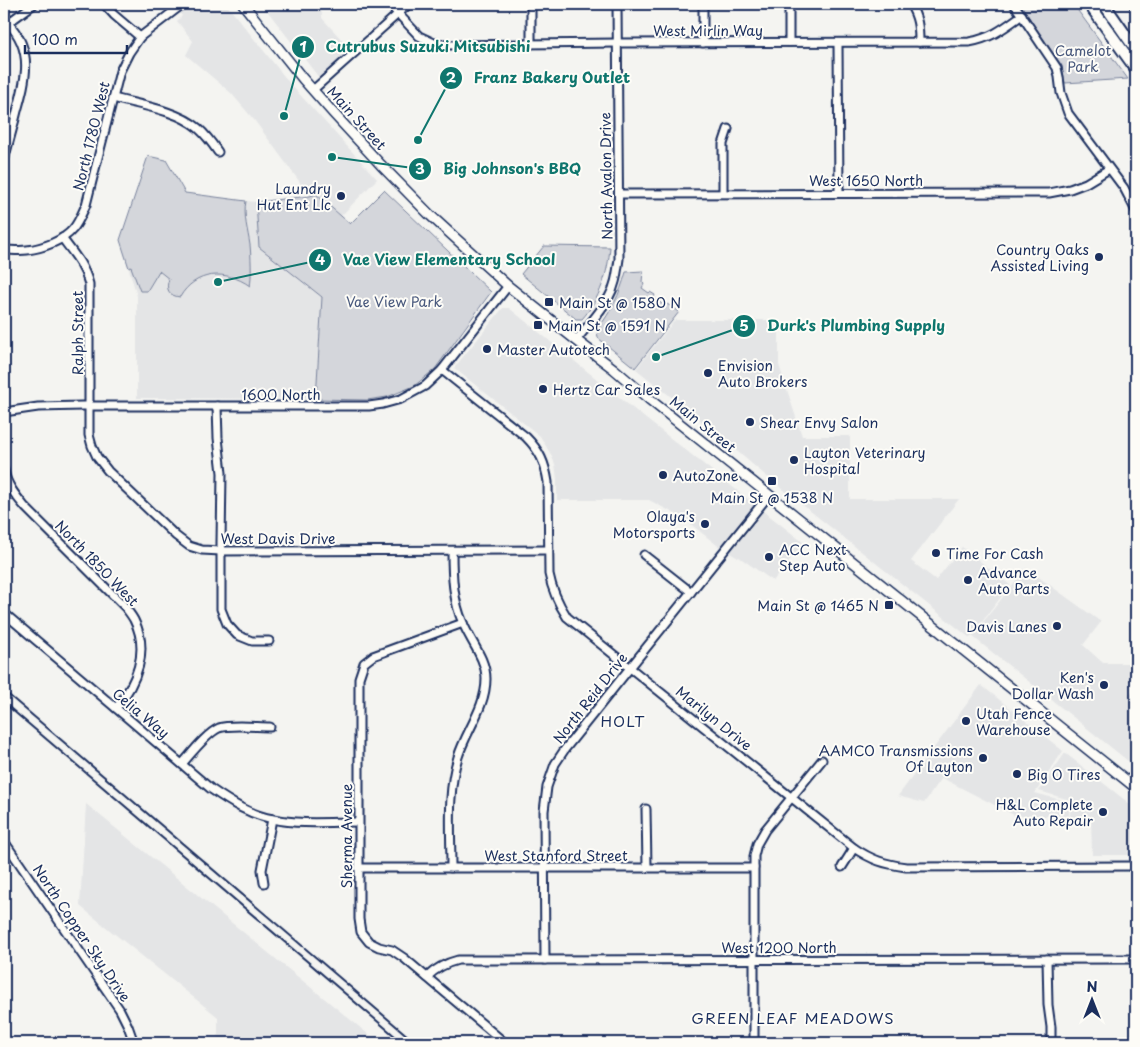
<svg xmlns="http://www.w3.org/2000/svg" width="1140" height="1047" viewBox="0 0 1140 1047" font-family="'Playpen Sans',sans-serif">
  <rect width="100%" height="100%" fill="#f4f4f1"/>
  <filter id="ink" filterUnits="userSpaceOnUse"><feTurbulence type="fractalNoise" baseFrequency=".02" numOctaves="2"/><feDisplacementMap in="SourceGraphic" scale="10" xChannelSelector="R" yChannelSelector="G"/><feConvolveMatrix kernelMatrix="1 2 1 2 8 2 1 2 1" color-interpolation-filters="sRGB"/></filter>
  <g filter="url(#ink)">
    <g fill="#e4e5e6">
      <path d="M173,4H226L292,86L377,179L341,216L317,194L310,196L255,121L231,93L186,55L193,41L177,21L182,16Z"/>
      <path d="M262,4H321L322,18L352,51L320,79Z"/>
      <path d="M148,156L166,160L185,193L246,201L256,202L259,247L322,297L316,399L137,398V296L120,240Z"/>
      <path d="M503,308H509L646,419L804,543L773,581L739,557L738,558L717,545L683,518L649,500H557V479L555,464L550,453L540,436L454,368Z"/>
      <path d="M675,320H779V365L802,436H850V499H959L911,561L936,580L962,547L1010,585L970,638L765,475L704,423L636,369Z"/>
      <path d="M1026,568L1101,622L1083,645L1103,663H1129V693H1136V746H1129V760L1128,761L972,636Z"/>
      <path d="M981,685L1063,751L1035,793L1069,802V816H1016L942,778L924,803L898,796Z"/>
      <path d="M1065,753L1130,804L1136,833L1135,855H1092L1091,817H1070V800L1039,791Z"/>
      <path d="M86,804L379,1043H218V1017L80,906Z"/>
    </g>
    <g fill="#d4d6db" stroke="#78829c">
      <path d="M1020,4H1073L1128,79L1065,83L1062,66Z"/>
      <path d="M148,156L166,160L185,193L246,201C243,216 248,231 250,245C251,254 252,278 250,286C226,269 195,271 180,297C169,296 165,289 169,279L159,271L147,291H140L131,267L129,268L120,240Z"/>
      <path d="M384,190L491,292L435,369L414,386L387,397L367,400L316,399L322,297L259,247L256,202L310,196L316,194L350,224Z"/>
      <path d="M544,246L610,247C608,273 600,299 582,319H576L521,274Z"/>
      <path d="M643,271L642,282L644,284L642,288L649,293L650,292L655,295L654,297L655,299L665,306L667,304L670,306L671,305L679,312L635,368L598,338L597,330C612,310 619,296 626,272Z"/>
    </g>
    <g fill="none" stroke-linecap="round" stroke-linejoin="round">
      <g stroke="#1b2f5e" stroke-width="11">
        <g id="minor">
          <path d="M104,4L114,15L140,37"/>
          <path d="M389,4L419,36L434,43L448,45L617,43L969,42C992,38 1004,28 1022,15"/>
          <path d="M703,4V43"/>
          <path d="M910,4C918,18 919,26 919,42"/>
          <path d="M1014,4L1057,68L1059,77L1061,93L1068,113L1124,188L1136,211"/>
          <path d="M4,26L34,4"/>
          <path d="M789,42V4"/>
          <path d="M838,43L839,193"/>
          <path d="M531,44V4"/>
          <path d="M313,90L409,4"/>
          <path d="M113,98C139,105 177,110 198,128C206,135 212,143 218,152"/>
          <path d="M4,161C8,144 13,128 17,111C26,79 34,50 8,23"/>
          <path d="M723,193V144L728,129"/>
          <path d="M619,194L1049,193L1070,189L1086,183L1109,169"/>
          <path d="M62,238C74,254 84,265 89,284V435L92,446L97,457L108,471L176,536L189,546L202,550L221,551L548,550"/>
          <path d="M4,250C11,250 20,251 27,250C43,248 63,241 73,229C79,222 82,213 86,205L120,71L129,53L140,37L183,4"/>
          <path d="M576,340C587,327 600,313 609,297C616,285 617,272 619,259L617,4"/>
          <path d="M442,370L526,437C540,451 545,463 548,482L549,574C552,590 558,603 567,617L854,848C872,860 884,864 906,867L1136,866"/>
          <path d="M217,406L218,438L222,473L221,543V609L227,624L237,635L252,641H269"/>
          <path d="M4,412L38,407L82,406H369L383,404L401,399L425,386L442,370L508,286"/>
          <path d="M4,470C6,484 16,496 25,507L125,607C128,611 132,616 134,620C150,651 136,684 116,708"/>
          <path d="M644,555L691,592"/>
          <path d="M4,613L211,789C230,802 250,815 273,819C301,825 330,822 358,822"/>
          <path d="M463,623L373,656L364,663L359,678V919L361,932L369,942L379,947L392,950L404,958L505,1043"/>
          <path d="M182,764C191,754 207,733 219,728C230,724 257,727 270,727"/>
          <path d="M646,809L647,867"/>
          <path d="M4,841L120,1010L128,1026L134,1043"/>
          <path d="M842,867L854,848"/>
          <path d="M359,868H754"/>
          <path d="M451,868C451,831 447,793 458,757C466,731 486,707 486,679C486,658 470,641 463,623C453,601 452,575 452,551"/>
          <path d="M264,883L262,870L272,819"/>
          <path d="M1047,959L1048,1005L1051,1027V1043"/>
          <path d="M545,960L544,811L547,787L555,764L565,749L625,674L769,495"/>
          <path d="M427,977C436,968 446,963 458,960L1136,959"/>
          <path d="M754,1043V856L757,844L765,830L822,760"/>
        </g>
      </g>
      <g stroke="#1b2f5e" stroke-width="12">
        <path id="major" d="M243,4L303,79L334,114L381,165L430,215L508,286L576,340L614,369L649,399L1136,788"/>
      </g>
      <g stroke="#1b2f5e" stroke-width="14">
        <g id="highway">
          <path d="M1089,4L1136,69"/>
          <path d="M1104,4L1136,50"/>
          <path d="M1135,4L1136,6"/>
        </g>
      </g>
      <use href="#minor" stroke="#fdfcf7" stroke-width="7"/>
      <use href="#major" stroke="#fdfcf7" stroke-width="9"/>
      <use href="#highway" stroke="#fdfcf7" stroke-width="10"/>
      <g stroke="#1b2f5e" stroke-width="2">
        <path d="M4,691L416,1043"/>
        <path d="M4,703L403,1043"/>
      </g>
    </g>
  </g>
  <g fill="#1b2f5e" stroke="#fdfcf7" stroke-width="2">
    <circle cx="341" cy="196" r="5"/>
    <circle cx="1099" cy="257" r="5"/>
    <rect x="544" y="297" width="10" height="10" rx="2.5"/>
    <rect x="533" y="320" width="10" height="10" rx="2.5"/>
    <circle cx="487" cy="349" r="5"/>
    <circle cx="708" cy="373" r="5"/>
    <circle cx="543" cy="389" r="5"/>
    <circle cx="750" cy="422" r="5"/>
    <circle cx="794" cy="460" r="5"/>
    <circle cx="663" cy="475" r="5"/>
    <rect x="767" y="476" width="10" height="10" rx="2.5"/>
    <circle cx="705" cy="524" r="5"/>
    <circle cx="936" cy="553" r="5"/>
    <circle cx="769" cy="557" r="5"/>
    <circle cx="968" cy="580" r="5"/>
    <rect x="884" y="600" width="10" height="10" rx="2.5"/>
    <circle cx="1057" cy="626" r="5"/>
    <circle cx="1104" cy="685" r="5"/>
    <circle cx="966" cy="721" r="5"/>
    <circle cx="983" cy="758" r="5"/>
    <circle cx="1017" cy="774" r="5"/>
    <circle cx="1103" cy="812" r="5"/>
  </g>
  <g text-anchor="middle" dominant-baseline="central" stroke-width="4" stroke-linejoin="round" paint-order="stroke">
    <g font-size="14" fill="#1b2f5e" stroke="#fdfcf7">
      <text x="708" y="30">West Mirlin Way</text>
      <text transform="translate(357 118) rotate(48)">Main Street</text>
      <text transform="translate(91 136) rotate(-76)">North 1780 West</text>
      <text transform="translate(606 176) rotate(-91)">North Avalon Drive</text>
      <text x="866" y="180">West 1650 North</text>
      <text transform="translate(77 333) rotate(-90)">Ralph Street</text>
      <text x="281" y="394">1600 North</text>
      <text transform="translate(703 424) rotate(39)">Main Street</text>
      <text x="278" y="538">West Davis Drive</text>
      <text transform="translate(97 563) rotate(46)">North 1850 West</text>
      <text transform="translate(590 698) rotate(-52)">North Reid Drive</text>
      <text transform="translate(141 713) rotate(40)">Celia Way</text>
      <text transform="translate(714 718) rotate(39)">Marilyn Drive</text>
      <text transform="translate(346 836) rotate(-90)">Sherma Avenue</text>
      <text x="556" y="855">West Stanford Street</text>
      <text transform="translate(82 933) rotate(56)">North Copper Sky Drive</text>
      <text x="779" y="947">West 1200 North</text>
    </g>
    <g font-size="14" fill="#49597d" stroke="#fdfcf7">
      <text x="1083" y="50">Camelot<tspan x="1083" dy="16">Park</tspan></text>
      <text x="394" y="301">Vae View Park</text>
    </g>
    <g font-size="14" fill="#1b2f5e" stroke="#fdfcf7" text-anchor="start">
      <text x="331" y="188" text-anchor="end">Laundry<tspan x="331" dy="16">Hut Ent Llc</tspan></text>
      <text x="1089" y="249" text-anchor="end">Country Oaks<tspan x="1089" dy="16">Assisted Living</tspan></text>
      <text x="559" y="302">Main St @ 1580 N</text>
      <text x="548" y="325">Main St @ 1591 N</text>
      <text x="497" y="349">Master Autotech</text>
      <text x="718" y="365">Envision<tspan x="718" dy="16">Auto Brokers</tspan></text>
      <text x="553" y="389">Hertz Car Sales</text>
      <text x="760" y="422">Shear Envy Salon</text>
      <text x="804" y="452">Layton Veterinary<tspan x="804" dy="16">Hospital</tspan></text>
      <text x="673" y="475">AutoZone</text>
      <text x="772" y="497" text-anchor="middle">Main St @ 1538 N</text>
      <text x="695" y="516" text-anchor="end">Olaya's<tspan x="695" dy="16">Motorsports</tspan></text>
      <text x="779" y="549">ACC Next<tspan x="779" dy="16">Step Auto</tspan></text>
      <text x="946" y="553">Time For Cash</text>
      <text x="978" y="572">Advance<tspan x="978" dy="16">Auto Parts</tspan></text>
      <text x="879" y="605" text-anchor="end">Main St @ 1465 N</text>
      <text x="1047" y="626" text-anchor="end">Davis Lanes</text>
      <text x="1094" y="677" text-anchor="end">Ken's<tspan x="1094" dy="16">Dollar Wash</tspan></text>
      <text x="976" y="713">Utah Fence<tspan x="976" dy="16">Warehouse</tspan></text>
      <text x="973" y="750" text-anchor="end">AAMCO Transmissions<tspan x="973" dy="16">Of Layton</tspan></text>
      <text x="1027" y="774">Big O Tires</text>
      <text x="1093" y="804" text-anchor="end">H&amp;L Complete<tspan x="1093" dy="16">Auto Repair</tspan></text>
    </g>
    <g font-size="15" letter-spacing="1" fill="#1b2f5e" stroke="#fdfcf7">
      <text x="623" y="720">HOLT</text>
      <text x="793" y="1017">GREEN LEAF MEADOWS</text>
    </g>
  </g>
  <path fill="none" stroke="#0f766e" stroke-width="2" d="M284 116L303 47M418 140L451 78M332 157L420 169M218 282L320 260M656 357L744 326"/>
  <g fill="#0f766e" stroke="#fdfcf7" stroke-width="2">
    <circle cx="284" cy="116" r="5"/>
    <circle cx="418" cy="140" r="5"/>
    <circle cx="332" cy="157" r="5"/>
    <circle cx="218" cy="282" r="5"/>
    <circle cx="656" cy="357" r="5"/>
    <circle cx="303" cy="47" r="12"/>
    <circle cx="451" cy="78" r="12"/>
    <circle cx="420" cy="169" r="12"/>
    <circle cx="320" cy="260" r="12"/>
    <circle cx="744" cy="326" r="12"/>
  </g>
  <g font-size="15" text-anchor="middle" font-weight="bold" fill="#fff">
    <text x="303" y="52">1</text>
    <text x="451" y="83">2</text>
    <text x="420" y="174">3</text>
    <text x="320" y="265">4</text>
    <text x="744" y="331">5</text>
  </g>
  <g font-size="15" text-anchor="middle" font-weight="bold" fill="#0f766e" stroke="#fdfcf7" stroke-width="4" stroke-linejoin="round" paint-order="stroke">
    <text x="428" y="52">Cutrubus Suzuki Mitsubishi</text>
    <text x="552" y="83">Franz Bakery Outlet</text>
    <text x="512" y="174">Big Johnson's BBQ</text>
    <text x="449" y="265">Vae View Elementary School</text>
    <text x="856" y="331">Durk's Plumbing Supply</text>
  </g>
  <rect width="1140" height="1047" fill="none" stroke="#fdfcf7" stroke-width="20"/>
  <rect x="10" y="10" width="1120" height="1027" fill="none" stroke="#1b2f5e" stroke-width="2" filter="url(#ink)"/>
  <g transform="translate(1092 1000)" stroke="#fdfcf7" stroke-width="4" paint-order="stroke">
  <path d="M0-4L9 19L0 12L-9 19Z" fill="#1b2f5e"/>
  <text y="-8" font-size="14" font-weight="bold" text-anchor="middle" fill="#1b2f5e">N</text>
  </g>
  <path d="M25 45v8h102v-8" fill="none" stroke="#1b2f5e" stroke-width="2.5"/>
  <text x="32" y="45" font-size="15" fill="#1b2f5e" stroke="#fdfcf7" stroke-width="4" paint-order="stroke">100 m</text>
</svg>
